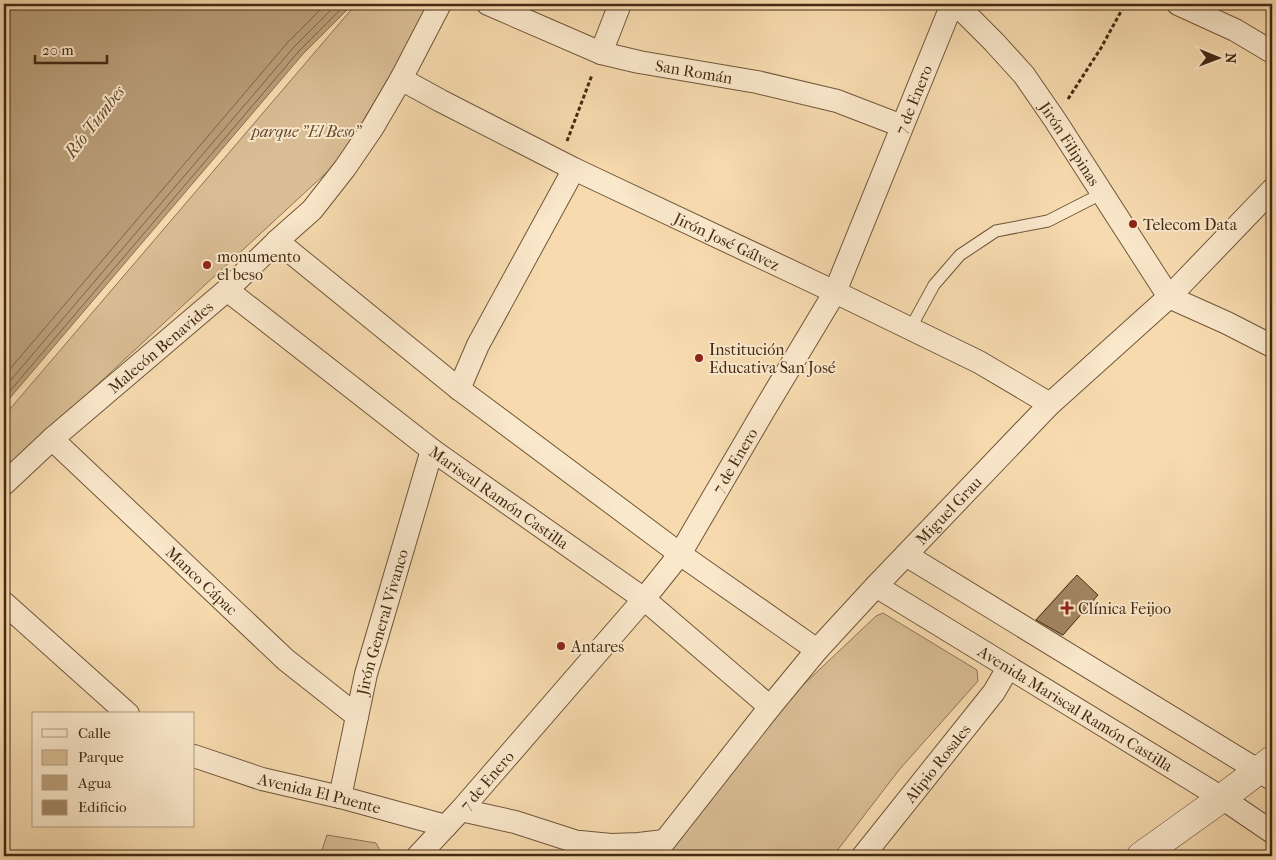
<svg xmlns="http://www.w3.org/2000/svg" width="1276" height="860" viewBox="0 0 1276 860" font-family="'IM FELL French Canon',serif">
  <defs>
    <filter id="shadow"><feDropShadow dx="-4.5" dy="4.5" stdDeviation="0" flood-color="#0004"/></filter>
  </defs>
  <rect width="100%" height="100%" fill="#f7dbaf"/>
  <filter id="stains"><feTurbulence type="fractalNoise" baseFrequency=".004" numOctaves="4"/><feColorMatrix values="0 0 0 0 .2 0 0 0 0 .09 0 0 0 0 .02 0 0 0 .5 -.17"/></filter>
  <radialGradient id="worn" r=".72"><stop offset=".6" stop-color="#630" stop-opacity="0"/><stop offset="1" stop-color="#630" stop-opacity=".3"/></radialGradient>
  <g fill="#d9bd94" stroke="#8e7454">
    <path d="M356,4H432L340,160L4,471V416Z"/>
    <path d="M883,613L977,670L978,681L899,770L833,856H662L784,703L876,616Z"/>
    <path d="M327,835L376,843L383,856H320Z"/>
  </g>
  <path fill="#ba9f7a" stroke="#8b7051" d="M4,4H353L303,54L4,405Z"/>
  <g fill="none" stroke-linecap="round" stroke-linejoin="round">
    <g stroke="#7f6446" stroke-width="1">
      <path d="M4,376L288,42L326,4"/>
      <path d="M4,388L294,47L337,4"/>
      <path d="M4,398L299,51L346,4"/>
    </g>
  </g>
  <path fill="#a18664" stroke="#442a13" filter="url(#shadow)" d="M1077,575L1098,595L1063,635L1036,620Z"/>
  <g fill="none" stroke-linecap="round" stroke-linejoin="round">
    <g stroke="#71563a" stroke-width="13">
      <path id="lane" d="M910,329L934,285L960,255L996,231L1048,221L1101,194"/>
    </g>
    <g stroke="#71563a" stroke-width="24">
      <g id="street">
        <path id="s1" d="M488,4L601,53L639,62L757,82L837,101L902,126"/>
        <path id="s2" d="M956,4L994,42L1024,75L1055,120L1169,297L1227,323L1272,346"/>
        <path d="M1178,4L1235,30L1272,52"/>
        <path d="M601,53L620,4"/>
        <path id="s3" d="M401,79L441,101L574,169L835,292L979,362L1050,404"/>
        <path d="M277,241L459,389L680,554L817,650"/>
        <path id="s4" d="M227,290L432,450L644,599L770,707"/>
        <path d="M459,389L478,345L574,169"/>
        <path id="s5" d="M52,439L286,660L357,716"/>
        <path id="s6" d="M4,484L52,439L227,290L277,241L312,210L345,168L373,127L401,79L440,4"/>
        <path d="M906,555L1272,779"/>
        <path id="s7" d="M876,586L1222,798L1272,832"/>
        <path d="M4,603L128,714"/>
        <path id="s8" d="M194,756L262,779L340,797L446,826"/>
        <path id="s9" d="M340,797L366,674L432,450"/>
        <path d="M461,810L515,822L577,842L598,856"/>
        <path d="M580,842L611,845L639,844L664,841"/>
        <path id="s10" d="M418,856L461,810L644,599L680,554L763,412L835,292L952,4"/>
        <path id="s11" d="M653,856L770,707L817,650L876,586L1050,404L1169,297L1272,190"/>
        <path id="s12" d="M863,856L994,692L1008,668"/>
      </g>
    </g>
    <g stroke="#442a13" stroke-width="29">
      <path id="secondary" d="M1141,856L1222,798L1272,760"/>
    </g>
    <g stroke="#442a13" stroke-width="3" stroke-dasharray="4 2.5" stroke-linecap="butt">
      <path d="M1068,99L1101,48L1125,4"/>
      <path d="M567,141L592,75"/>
    </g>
    <use href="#lane" stroke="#fae8cb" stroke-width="11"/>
    <use href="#street" stroke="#fae8cb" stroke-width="22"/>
    <use href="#secondary" stroke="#fae8cb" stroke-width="28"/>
  </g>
  <g fill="#8f2418" stroke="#fae8cb" stroke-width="2">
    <circle cx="1133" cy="224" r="5"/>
    <circle cx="207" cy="265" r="5"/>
    <circle cx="699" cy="358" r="5"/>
    <path d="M1064.5 600.5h5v5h5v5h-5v5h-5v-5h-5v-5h5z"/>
    <circle cx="561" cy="646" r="5"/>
  </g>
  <g text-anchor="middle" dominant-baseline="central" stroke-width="4" stroke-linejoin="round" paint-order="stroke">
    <g font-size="16" fill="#442a13" stroke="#fae8cb">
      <text stroke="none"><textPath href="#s1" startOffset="218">San Román</textPath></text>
      <text stroke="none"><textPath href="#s10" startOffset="912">7 de Enero</textPath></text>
      <text stroke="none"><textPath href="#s2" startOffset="181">Jirón Filipinas</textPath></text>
      <text stroke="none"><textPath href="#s3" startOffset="364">Jirón José Gálvez</textPath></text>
      <text stroke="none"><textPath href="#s6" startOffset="208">Malecón Benavides</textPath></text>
      <text stroke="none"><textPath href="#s10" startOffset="508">7 de Enero</textPath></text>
      <text stroke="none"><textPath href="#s4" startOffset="342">Mariscal Ramón Castilla</textPath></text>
      <text stroke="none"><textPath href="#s11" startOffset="455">Miguel Grau</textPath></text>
      <text stroke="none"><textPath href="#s5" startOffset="206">Manco Cápac</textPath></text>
      <text stroke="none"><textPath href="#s9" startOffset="180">Jirón General Vivanco</textPath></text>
      <text stroke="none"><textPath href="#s7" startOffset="234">Avenida Mariscal Ramón Castilla</textPath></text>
      <text stroke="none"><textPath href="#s12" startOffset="119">Alipio Rosales</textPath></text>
      <text stroke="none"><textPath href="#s10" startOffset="102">7 de Enero</textPath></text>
      <text stroke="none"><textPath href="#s8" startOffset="131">Avenida El Puente</textPath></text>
    </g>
    <g font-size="16" font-style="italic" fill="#62472d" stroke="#fae8cb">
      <text x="306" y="131">parque "El Beso"</text>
    </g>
    <g font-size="16" fill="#442a13" stroke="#fae8cb" text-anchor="start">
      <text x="1143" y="224">Telecom Data</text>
      <text x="217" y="256">monumento<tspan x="217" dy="18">el beso</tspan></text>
      <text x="709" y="349">Institución<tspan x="709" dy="18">Educativa San José</tspan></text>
      <text x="1078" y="608">Clínica Feijoo</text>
      <text x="571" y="646">Antares</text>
    </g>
    <g font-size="18" font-style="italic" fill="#674d32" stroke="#fae8cb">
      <text transform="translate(95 122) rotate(-52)">Río Tumbes</text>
    </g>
  </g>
  <rect width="1276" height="860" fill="none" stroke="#f7dbaf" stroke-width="20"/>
  <rect x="5" y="5" width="1266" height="850" fill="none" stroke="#442a13" stroke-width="2.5"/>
  <rect x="10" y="10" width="1256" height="840" fill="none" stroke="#442a13"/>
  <rect x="32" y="712" width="162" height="115" fill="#fae8cb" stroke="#b19c81"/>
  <rect x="42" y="729" width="25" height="8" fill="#fae8cb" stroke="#b19c81"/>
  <text x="78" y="738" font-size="15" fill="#442a13">Calle</text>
  <rect x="42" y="750" width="25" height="15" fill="#d9bd94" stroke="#b19c81"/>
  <text x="78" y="762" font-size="15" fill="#442a13">Parque</text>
  <rect x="42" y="775" width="25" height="15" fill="#ba9f7a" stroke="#b19c81"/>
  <text x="78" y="788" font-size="15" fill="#442a13">Agua</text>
  <rect x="42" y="800" width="25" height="15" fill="#a18664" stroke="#b19c81"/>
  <text x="78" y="812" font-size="15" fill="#442a13">Edificio</text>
  <g transform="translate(1218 58) rotate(91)" stroke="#fae8cb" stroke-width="4" paint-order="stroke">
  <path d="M0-4L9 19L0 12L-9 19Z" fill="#442a13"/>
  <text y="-8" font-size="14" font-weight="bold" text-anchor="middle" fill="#442a13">N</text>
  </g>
  <path d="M35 55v8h72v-8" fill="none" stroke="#442a13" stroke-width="2.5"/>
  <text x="42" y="55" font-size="15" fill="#442a13" stroke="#fae8cb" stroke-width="4" paint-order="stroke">20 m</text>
  <rect width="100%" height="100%" filter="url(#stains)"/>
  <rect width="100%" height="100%" fill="url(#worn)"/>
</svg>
